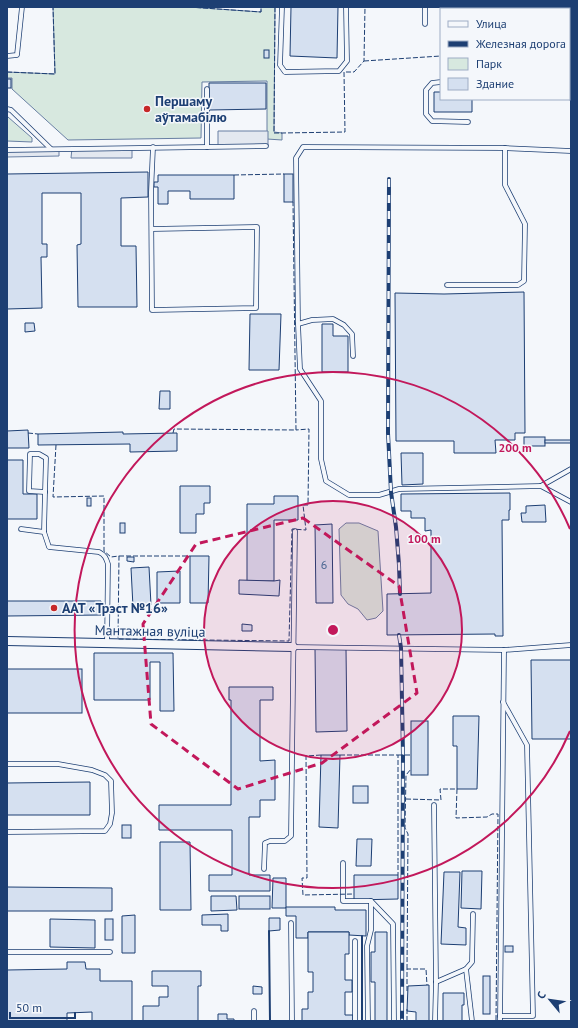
<svg xmlns="http://www.w3.org/2000/svg" width="578" height="1028" viewBox="0 0 578 1028" font-family="'PT Sans',sans-serif">
  <rect width="100%" height="100%" fill="#f4f7fb"/>
  <g fill="#d7e8df" stroke="#687fa3">
    <path d="M53,7H189L261,12V7H275L274,132L282,133V140L267,139V81L202,82L201,138L68,140L12,89V78H7V72L55,74Z"/>
    <path d="M7,117H8L32,138V142L7,141Z"/>
    <path d="M346,523H359L378,531L383,611L376,618L367,620L358,609L348,604L341,595L339,529Z"/>
  </g>
  <g fill="#e3e8f0" stroke="#687fa3">
    <path d="M218,131H268V146L218,147Z"/>
    <path d="M72,148H132V158H71Z"/>
    <path d="M7,149H59V156L7,157Z"/>
  </g>
  <g fill="#d5e0f0" stroke="#1d3f73">
    <path d="M291,7H338L337,58L290,56Z"/>
    <rect x="470" y="7" width="64" height="2"/>
    <rect x="264" y="50" width="5" height="8"/>
    <rect x="7" y="79" width="4" height="9"/>
    <path d="M209,83H266V109L209,110Z"/>
    <path d="M434,92H441V99H472V112H434Z"/>
    <path d="M148,172V197L121,198V246H136L137,307H78L77,245L81,244V193H42V244H47V257H41L42,308L7,309V174Z"/>
    <rect x="284" y="174" width="9" height="28"/>
    <path d="M158,175H234V199H190V191H168V204H158V187H154V182H158Z"/>
    <path d="M524,292L525,433H515V440H495L496,453H454V441H396L395,293L444,294Z"/>
    <path d="M250,314H281L279,370H249Z"/>
    <path d="M25,323H34L35,331L25,332Z"/>
    <path d="M322,324H333V336H348V372H322Z"/>
    <path d="M160,391H170V409H159Z"/>
    <path d="M28,430L29,448H7V431Z"/>
    <path d="M123,432V434L177,433V451L130,452V444L38,445V434Z"/>
    <rect x="524" y="437" width="21" height="9"/>
    <rect x="545" y="440" width="26" height="3"/>
    <path d="M401,453H423V484L402,485Z"/>
    <path d="M7,460H23V494H37V519H7Z"/>
    <path d="M180,486H210V503H204V514H196V533H180Z"/>
    <path d="M510,493V510H509V520H502L503,636H495V634L387,635V594L431,593V530L425,531V518H411V511H401V494Z"/>
    <path d="M274,496H298V520H274V581H247V504H274Z"/>
    <rect x="87" y="498" width="4" height="8"/>
    <path d="M545,505L546,522H522L521,513H526V506Z"/>
    <rect x="120" y="523" width="5" height="10"/>
    <path d="M332,524L333,603H316L315,525Z"/>
    <path d="M190,556H209L208,603H190Z"/>
    <path d="M127,557H134V562L127,561Z"/>
    <path d="M149,567L151,605L133,607L131,568Z"/>
    <path d="M180,571V603H157V572Z"/>
    <path d="M239,580L274,581L280,580L279,596L239,594Z"/>
    <path d="M7,601H101V615L7,616Z"/>
    <path d="M242,624L252,625V631H242Z"/>
    <path d="M315,649H346L347,731L316,732Z"/>
    <path d="M94,653H173L174,711H160V662H150V700H94Z"/>
    <path d="M531,660H571V739H532Z"/>
    <rect x="7" y="669" width="75" height="44"/>
    <path d="M229,687H273V700H260V761L275,760V800H260V817H249V875H270V891H209V875H232V830H159V805H231V700H229Z"/>
    <path d="M453,716H479L477,789H457V746H453Z"/>
    <rect x="411" y="721" width="17" height="54"/>
    <path d="M321,755H340L338,828L319,827Z"/>
    <path d="M90,782V815H7V783Z"/>
    <rect x="353" y="786" width="15" height="17"/>
    <rect x="122" y="825" width="9" height="13"/>
    <path d="M357,839H372L371,866H356Z"/>
    <path d="M160,842H190L191,910H160Z"/>
    <path d="M462,871H482L481,909L461,908Z"/>
    <path d="M444,872H460L458,927L466,928V945L441,944Z"/>
    <path d="M354,875H398V899L354,900Z"/>
    <path d="M273,878H286V908H272Z"/>
    <path d="M7,887L112,888V911H7Z"/>
    <path d="M211,896H236L237,910L211,911Z"/>
    <rect x="239" y="896" width="31" height="13"/>
    <path d="M286,907H335V910H366V936L349,935V932H308V938H296V916H286Z"/>
    <path d="M228,914V931H221V925H202V915Z"/>
    <path d="M135,915V953H122V916Z"/>
    <path d="M269,918H280V930L269,931Z"/>
    <path d="M50,919L95,920V948L50,947Z"/>
    <rect x="105" y="919" width="8" height="21"/>
    <path d="M308,932H349V954H345V980H352V992H345V1015H353V1021H302V1009H308V992H313V972H308Z"/>
    <path d="M375,932H387V1021H375V982H371V952H375Z"/>
    <rect x="505" y="946" width="8" height="6"/>
    <path d="M67,962H85L86,969H100V981H132V1021H92V1012L67,1013V1021H7V970L67,969Z"/>
    <path d="M152,971H201V986H198V1021H143V1006H159V997H168V986H152Z"/>
    <rect x="483" y="976" width="7" height="38"/>
    <path d="M429,985V1021H416V1012L407,1011L408,986Z"/>
    <path d="M253,986L262,987V994H253Z"/>
    <path d="M443,993H464V1005H462V1021H443Z"/>
    <path d="M218,1014H227V1019H234V1021H218Z"/>
  </g>
  <g fill="none" stroke-linecap="round" stroke-linejoin="round">
    <g stroke="#1d3f73" stroke-width="5.5">
      <g id="service">
        <path d="M282,7L280,65L285,72L339,71L347,61L346,7"/>
        <path d="M425,24V7"/>
        <path d="M7,56L17,55L22,7"/>
        <path d="M569,61H571"/>
        <path d="M441,82L432,83L426,90V114L432,121L468,122"/>
        <path d="M207,89V147"/>
        <path d="M7,109L11,110L51,149"/>
        <path d="M7,150L266,146"/>
        <path d="M571,151L505,148L303,147L296,158L298,324L300,369L321,401V459L326,481L349,495H379L399,489L541,486L571,502"/>
        <path d="M152,229L257,227L256,308L152,310L151,192L153,147"/>
        <path d="M447,285H518L524,281L525,224L505,185V148"/>
        <path d="M298,324L312,320L333,319L344,325L352,334L353,356"/>
        <path d="M30,454H39L46,458L45,492L29,491Z"/>
        <path d="M541,486L571,469"/>
        <path d="M45,492L44,532L49,547L99,552C105,555 106,558 108,564L107,643"/>
        <path d="M21,529L44,532"/>
        <path d="M293,647L504,650L571,645"/>
        <path d="M7,764H58L92,770L105,775L111,781L112,813L110,824L105,831L7,832"/>
        <path d="M434,805L436,982L435,1021"/>
        <path d="M343,863V901H371L393,924L394,1021"/>
        <path d="M264,869L265,843L270,841H285L291,836L295,531"/>
        <path d="M291,923L292,1021"/>
        <path d="M7,952H110"/>
        <path d="M466,969L472,1021"/>
        <path d="M436,982L466,969L472,962L473,914"/>
        <path d="M500,1016H533L527,745L503,702"/>
        <path d="M254,1021V1011"/>
        <path d="M355,1021V941"/>
        <path d="M368,1021L367,946L371,930V901"/>
        <path d="M500,1021L504,650"/>
      </g>
    </g>
    <g stroke="#1d3f73" stroke-width="10">
      <path id="minor" d="M7,641L293,647"/>
    </g>
    <use href="#service" stroke="#f4f7fb" stroke-width="4"/>
    <use href="#minor" stroke="#f4f7fb" stroke-width="8"/>
    <g stroke="#1d3f73" stroke-width="4">
      <g id="rail">
        <path d="M389,179L388,433L391,492L396,527L399,565L400,594"/>
        <path d="M399,635L401,648L403,755L402,1021"/>
      </g>
    </g>
    <use href="#rail" stroke="#f4f7fb" stroke-width="2.5" stroke-dasharray="8" stroke-linecap="butt"/>
    <g stroke="#1d3f73" stroke-width="1" stroke-dasharray="5 2" stroke-linecap="butt">
      <path d="M189,7L261,12V7"/>
      <path d="M275,7L274,133H282L345,132L344,72H354L364,61L365,7"/>
      <path d="M563,7V9"/>
      <path d="M364,61L441,56"/>
      <path d="M7,72L55,74L53,7"/>
      <path d="M566,99L571,100"/>
      <path d="M234,175L284,174"/>
      <path d="M28,433L38,434"/>
      <path d="M173,433L174,429L296,430L293,202"/>
      <path d="M56,445L53,497L104,496V551L111,557L119,556L118,639L289,641L292,529L306,530L303,505H308L309,429L296,430"/>
      <path d="M119,556H190"/>
      <path d="M321,755L306,756L307,878H302L303,895L354,894"/>
      <path d="M340,755H398V875"/>
      <path d="M398,755H411"/>
      <path d="M406,799L441,800L440,789H457L456,818L487,817L492,814H498L496,1021"/>
      <path d="M407,969L408,834L405,828L406,775L411,769"/>
      <path d="M407,991V969H426L427,985"/>
      <path d="M407,1021V1009"/>
    </g>
    <g stroke="#1d3f73" stroke-width="2">
      <path d="M269,931L270,1021"/>
      <path d="M362,936V1021"/>
    </g>
  </g>
  <path fill="none" stroke="#c2185b" stroke-width="3" stroke-dasharray="8 5" stroke-linejoin="round" d="M303,518L399,586L417,693L322,763L238,789L151,724L143,624L196,544Z"/>
  <circle cx="333" cy="630" r="129" fill="#c2185b" fill-opacity=".12"/>
  <g fill="none" stroke="#c2185b" stroke-width="2">
    <circle cx="333" cy="630" r="129"/>
    <path d="M570 731A258 258 0 1 1 570 529"/>
  </g>
  <g fill="#c62828" stroke="#f4f7fb" stroke-width="1.5">
    <circle cx="147" cy="109" r="4"/>
    <circle cx="54" cy="608" r="4"/>
  </g>
  <g text-anchor="middle" dominant-baseline="central" stroke-width="3" stroke-linejoin="round" paint-order="stroke">
    <g font-size="12" fill="#4b6792">
      <text x="324" y="564">6</text>
    </g>
    <g font-size="14" font-weight="bold" fill="#1d3f73" stroke="#f4f7fb" text-anchor="start">
      <text x="155" y="101">Першаму<tspan x="155" dy="16">аўтамабілю</tspan></text>
      <text x="62" y="608">ААТ «Трэст №16»</text>
    </g>
    <g font-size="14" fill="#1d3f73" stroke="#f4f7fb">
      <text transform="translate(150 631) rotate(1)">Мантажная вуліца</text>
    </g>
  </g>
  <circle cx="333" cy="630" r="6" fill="#c2185b" stroke="#f4f7fb" stroke-width="2"/>
  <g font-size="12" text-anchor="middle" font-weight="bold" fill="#c2185b" stroke="#f4f7fb" stroke-width="3" stroke-linejoin="round" paint-order="stroke">
    <text x="515" y="452">200 m</text>
    <text x="424" y="543">100 m</text>
  </g>
  <rect width="578" height="1028" fill="none" stroke="#1d3f73" stroke-width="16"/>
  <rect x="440" y="8" width="130" height="92" fill="#f4f7fb" stroke="#9eadc5"/>
  <rect x="448" y="21" width="20" height="6" fill="#f4f7fb" stroke="#9eadc5"/>
  <text x="476" y="28" font-size="12" fill="#1d3f73">Улица</text>
  <rect x="448" y="41" width="20" height="6" fill="#1d3f73" stroke="#9eadc5"/>
  <text x="476" y="48" font-size="12" fill="#1d3f73">Железная дорога</text>
  <rect x="448" y="58" width="20" height="12" fill="#d7e8df" stroke="#9eadc5"/>
  <text x="476" y="68" font-size="12" fill="#1d3f73">Парк</text>
  <rect x="448" y="78" width="20" height="12" fill="#d5e0f0" stroke="#9eadc5"/>
  <text x="476" y="88" font-size="12" fill="#1d3f73">Здание</text>
  <g transform="translate(550 1000) rotate(299)" stroke="#f4f7fb" stroke-width="3" paint-order="stroke">
  <path d="M0-3L7 15L0 10L-7 15Z" fill="#1d3f73"/>
  <text y="-6" font-size="11" font-weight="bold" text-anchor="middle" fill="#1d3f73">С</text>
  </g>
  <path d="M10 1012v6h65v-6" fill="none" stroke="#1d3f73" stroke-width="2"/>
  <text x="16" y="1012" font-size="12" fill="#1d3f73" stroke="#f4f7fb" stroke-width="3" paint-order="stroke">50 m</text>
</svg>
